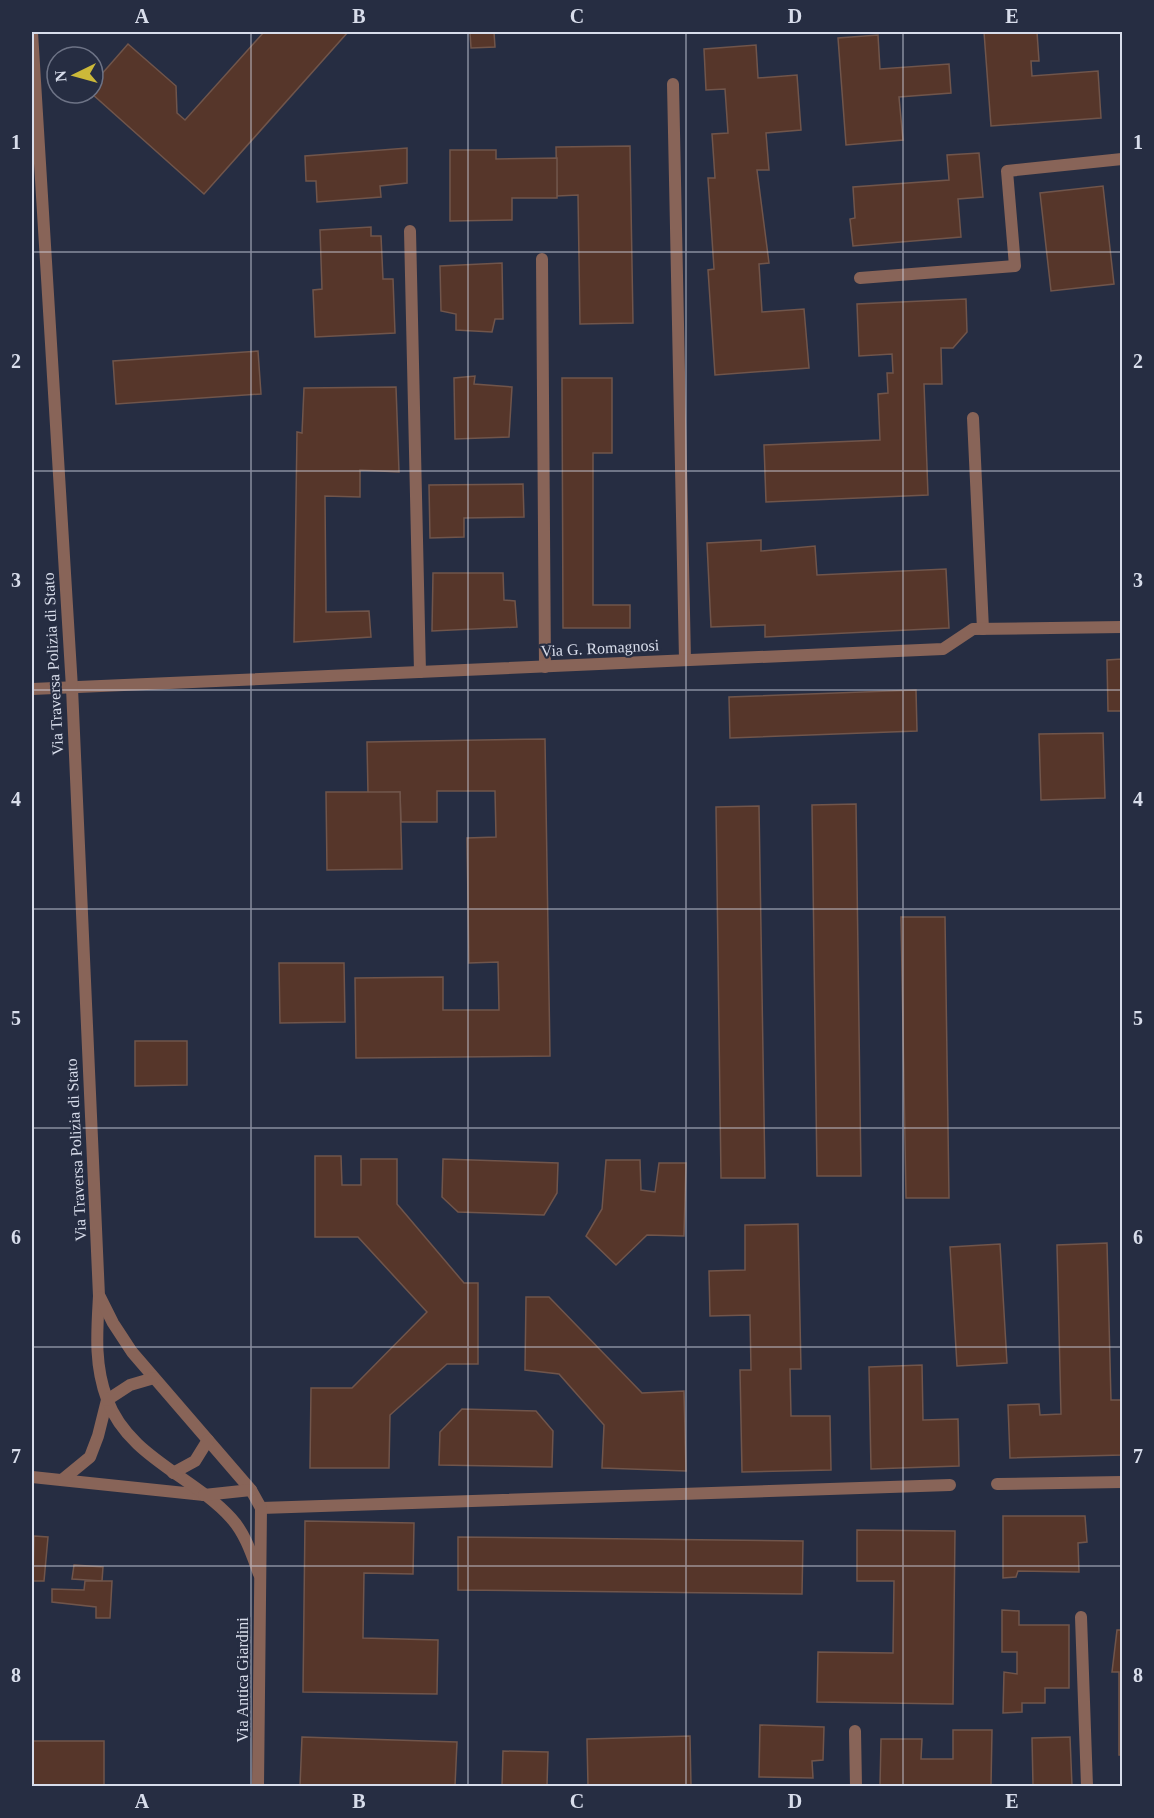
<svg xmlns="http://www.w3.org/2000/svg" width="1154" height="1818" viewBox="0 0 1154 1818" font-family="'Times New Roman',serif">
  <rect width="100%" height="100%" fill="#262d42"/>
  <g fill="#56362a" stroke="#70554b" stroke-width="1.5">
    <path d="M264,32H348L204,194L91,93H93V84L128,44L176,86L177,113L185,120Z"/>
    <path d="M470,32H494L495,47L471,48Z"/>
    <path d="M984,32H1037L1039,61H1031L1032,76L1098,71L1101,118L991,126Z"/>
    <path d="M878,35L880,69L949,64L951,93L899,97L903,140L846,145L838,38Z"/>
    <path d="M756,45L758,78L797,75L801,130L766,133L769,170H757L769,263L759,264L762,312L804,309L809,368L715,375L708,270L714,269L708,178H715L712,134L728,133L725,89L706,90L704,49Z"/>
    <path d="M630,146L633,323L580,324L578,195L557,196L556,147Z"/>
    <path d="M407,148V183L380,186L381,197L317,202L316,181H306L305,156Z"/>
    <path d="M450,150H496V159L557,158V198H512V220L450,221Z"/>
    <path d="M979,153L983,197L958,199L961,237L853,246L850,219L855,218L853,187L949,180L947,155Z"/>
    <path d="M1103,186L1114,284L1051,291L1040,193Z"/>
    <path d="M371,227V236H381L383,279H393L395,333L315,337L313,290L322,289L320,230Z"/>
    <path d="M502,263L503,319H495L492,332L456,330V314L441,311L440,266Z"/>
    <path d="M966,299L967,332L953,348H941L942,384H924L928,495L766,502L764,445L880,440L878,394L888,393L887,373H893L892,354L859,356L857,304Z"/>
    <path d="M258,351L261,394L116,404L113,361Z"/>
    <path d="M475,376L474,384L512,387L509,437L455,439L454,378Z"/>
    <path d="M562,378H612V453H593V605H630V628H563Z"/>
    <path d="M396,387L399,472L360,470V497L325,496L326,612L369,611L371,637L294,642L297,432L302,433L304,388Z"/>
    <path d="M523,484L524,517L464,518V537L430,538L429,485Z"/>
    <path d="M761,540V551L815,546L817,575L946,569L949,628L765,637V625L711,627L707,543Z"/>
    <path d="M433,573H503L504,600L515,601L517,627L432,631Z"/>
    <path d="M1122,659V711H1108L1107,660Z"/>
    <path d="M916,690L917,731L730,738L729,697Z"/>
    <path d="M1103,733L1105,798L1041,800L1039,734Z"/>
    <path d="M545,739L550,1056L356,1058L355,978L443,977V1010H499L498,962L469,963L467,838L496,837L495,791H437V822H401L400,792L368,793L367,742Z"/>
    <path d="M326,792H400L402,869L327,870Z"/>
    <path d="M856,804L861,1176H817L812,805Z"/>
    <path d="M759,806L765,1178H721L716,807Z"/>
    <path d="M901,917H945L949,1198H906Z"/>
    <path d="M279,963H344L345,1022L280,1023Z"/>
    <path d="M135,1041H187V1085L135,1086Z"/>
    <path d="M315,1156H341L342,1185H361V1159H397V1204L464,1283H478V1364H447L390,1415L389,1468H310L311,1388H352L427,1312L358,1237H315Z"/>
    <path d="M443,1159L558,1163L557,1193L544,1215L458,1212L442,1197Z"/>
    <path d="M606,1160H640L641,1190L655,1192L659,1163H686L684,1236L647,1235L616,1265L586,1236L602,1209Z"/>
    <path d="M798,1224L801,1369H790L791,1416H830L831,1470L742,1472L740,1370H751L750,1315L710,1316L709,1271L745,1270V1225Z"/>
    <path d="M1107,1243L1111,1400H1122V1455L1010,1458L1008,1405L1039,1404L1040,1415L1061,1414L1057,1245Z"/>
    <path d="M1000,1244L1007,1363L957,1366L950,1247Z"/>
    <path d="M526,1297H549L642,1393L684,1391L686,1471L602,1468L604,1425L559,1374L525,1370Z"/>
    <path d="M922,1365L923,1420L958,1419L959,1466L871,1469L869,1367Z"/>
    <path d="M462,1409L536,1411L553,1431L552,1467L439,1465L440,1432Z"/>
    <path d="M1003,1516H1085L1087,1542L1078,1543L1079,1572L1018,1571L1016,1577L1003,1578Z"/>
    <path d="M305,1521L414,1523L413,1574L364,1573L363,1638L438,1640L437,1694L303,1692Z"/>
    <path d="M857,1530L955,1531L953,1704L817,1702L818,1652L893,1653L894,1581H857Z"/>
    <path d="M34,1536L48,1537L44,1581H33Z"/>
    <path d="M458,1537L803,1541L802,1594L458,1590Z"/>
    <path d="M74,1565L103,1567L102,1581L72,1579Z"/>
    <path d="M85,1581H112L110,1618H96V1607L52,1602V1589L84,1590Z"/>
    <path d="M1002,1610L1019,1611V1625H1069V1688H1045V1703H1022V1712L1003,1713L1004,1672L1017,1674V1652H1002Z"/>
    <path d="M1117,1630H1122V1755H1119V1672H1112Z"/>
    <path d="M760,1725L824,1727L823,1760L812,1761L813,1778L759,1777Z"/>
    <path d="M953,1730H992L991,1786H880L881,1739H922L921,1759H953Z"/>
    <path d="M690,1736L691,1786H588L587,1739Z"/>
    <path d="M302,1737L457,1742L455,1786L357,1785V1786H300Z"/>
    <path d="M1070,1737L1072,1786H1033L1032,1738Z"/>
    <rect x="32" y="1741" width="72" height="45"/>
    <path d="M503,1751L548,1752L547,1786H502Z"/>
  </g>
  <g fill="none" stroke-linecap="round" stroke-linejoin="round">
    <g stroke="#886458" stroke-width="12">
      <path d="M673,84L685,660"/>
      <path d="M410,231L420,672"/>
      <path d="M542,259L545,667"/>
      <path d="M860,278L1015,266L1007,171L1122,159"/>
      <path d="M973,418L983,629"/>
      <path d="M32,689L943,649L973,629L1122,627"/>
      <path d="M32,1477L204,1495"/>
      <path d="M62,1480L90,1457L98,1436L107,1400"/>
      <path d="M997,1484L1122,1482"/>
      <path d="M261,1508L950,1485"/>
      <path d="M1081,1617L1087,1786"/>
      <path d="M855,1731L856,1786"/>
    </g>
    <g stroke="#886458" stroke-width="12">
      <path d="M32,32L72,688L99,1296C97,1331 94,1365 107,1399C128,1457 193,1476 231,1518C245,1533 252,1555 259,1574"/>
      <path d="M100,1297L113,1323L132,1352L251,1490L261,1508L258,1786"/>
      <path d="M107,1400L130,1385L154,1378"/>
      <path d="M173,1473L195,1461L208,1440"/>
      <path d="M204,1495L251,1490"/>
    </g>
  </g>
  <path fill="none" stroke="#d8ddeb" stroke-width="1.5" stroke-opacity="0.55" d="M251,32V1786M468,32V1786M686,32V1786M903,32V1786M32,252H1122M32,471H1122M32,690H1122M32,909H1122M32,1128H1122M32,1347H1122M32,1566H1122"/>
  <g text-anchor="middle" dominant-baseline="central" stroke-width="4.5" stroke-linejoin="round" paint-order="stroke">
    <g font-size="16" fill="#d8ddeb" stroke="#262d42">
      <text transform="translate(600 648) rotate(-3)">Via G. Romagnosi</text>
      <text transform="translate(53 664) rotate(-93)">Via Traversa Polizia di Stato</text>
      <text transform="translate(76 1150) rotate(-93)">Via Traversa Polizia di Stato</text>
      <text transform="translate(242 1680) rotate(-90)">Via Antica Giardini</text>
    </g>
  </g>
  <rect width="1154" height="1818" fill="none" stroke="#262d42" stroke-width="66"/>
  <g transform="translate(75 75) rotate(265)"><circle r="28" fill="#262d42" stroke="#6d7386" stroke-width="1.5"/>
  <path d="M0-4.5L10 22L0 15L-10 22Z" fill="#ccb939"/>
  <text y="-9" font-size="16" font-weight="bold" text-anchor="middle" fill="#d8ddeb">N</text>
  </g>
  <rect x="33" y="33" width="1088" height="1752" fill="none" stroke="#d8ddeb" stroke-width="2"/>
  <g font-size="20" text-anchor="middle" font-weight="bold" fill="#d8ddeb">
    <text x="142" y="23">A</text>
    <text x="359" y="23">B</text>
    <text x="577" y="23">C</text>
    <text x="795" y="23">D</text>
    <text x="1012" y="23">E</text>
    <text x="16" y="149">1</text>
    <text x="1138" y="149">1</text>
    <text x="16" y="368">2</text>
    <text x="1138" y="368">2</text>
    <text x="16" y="587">3</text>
    <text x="1138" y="587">3</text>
    <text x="16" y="806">4</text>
    <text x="1138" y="806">4</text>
    <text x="16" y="1025">5</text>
    <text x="1138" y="1025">5</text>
    <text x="16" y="1244">6</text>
    <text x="1138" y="1244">6</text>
    <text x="16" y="1463">7</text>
    <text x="1138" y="1463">7</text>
    <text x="16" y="1682">8</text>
    <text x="1138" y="1682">8</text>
    <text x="142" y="1808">A</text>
    <text x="359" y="1808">B</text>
    <text x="577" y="1808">C</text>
    <text x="795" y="1808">D</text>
    <text x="1012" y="1808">E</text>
  </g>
</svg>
